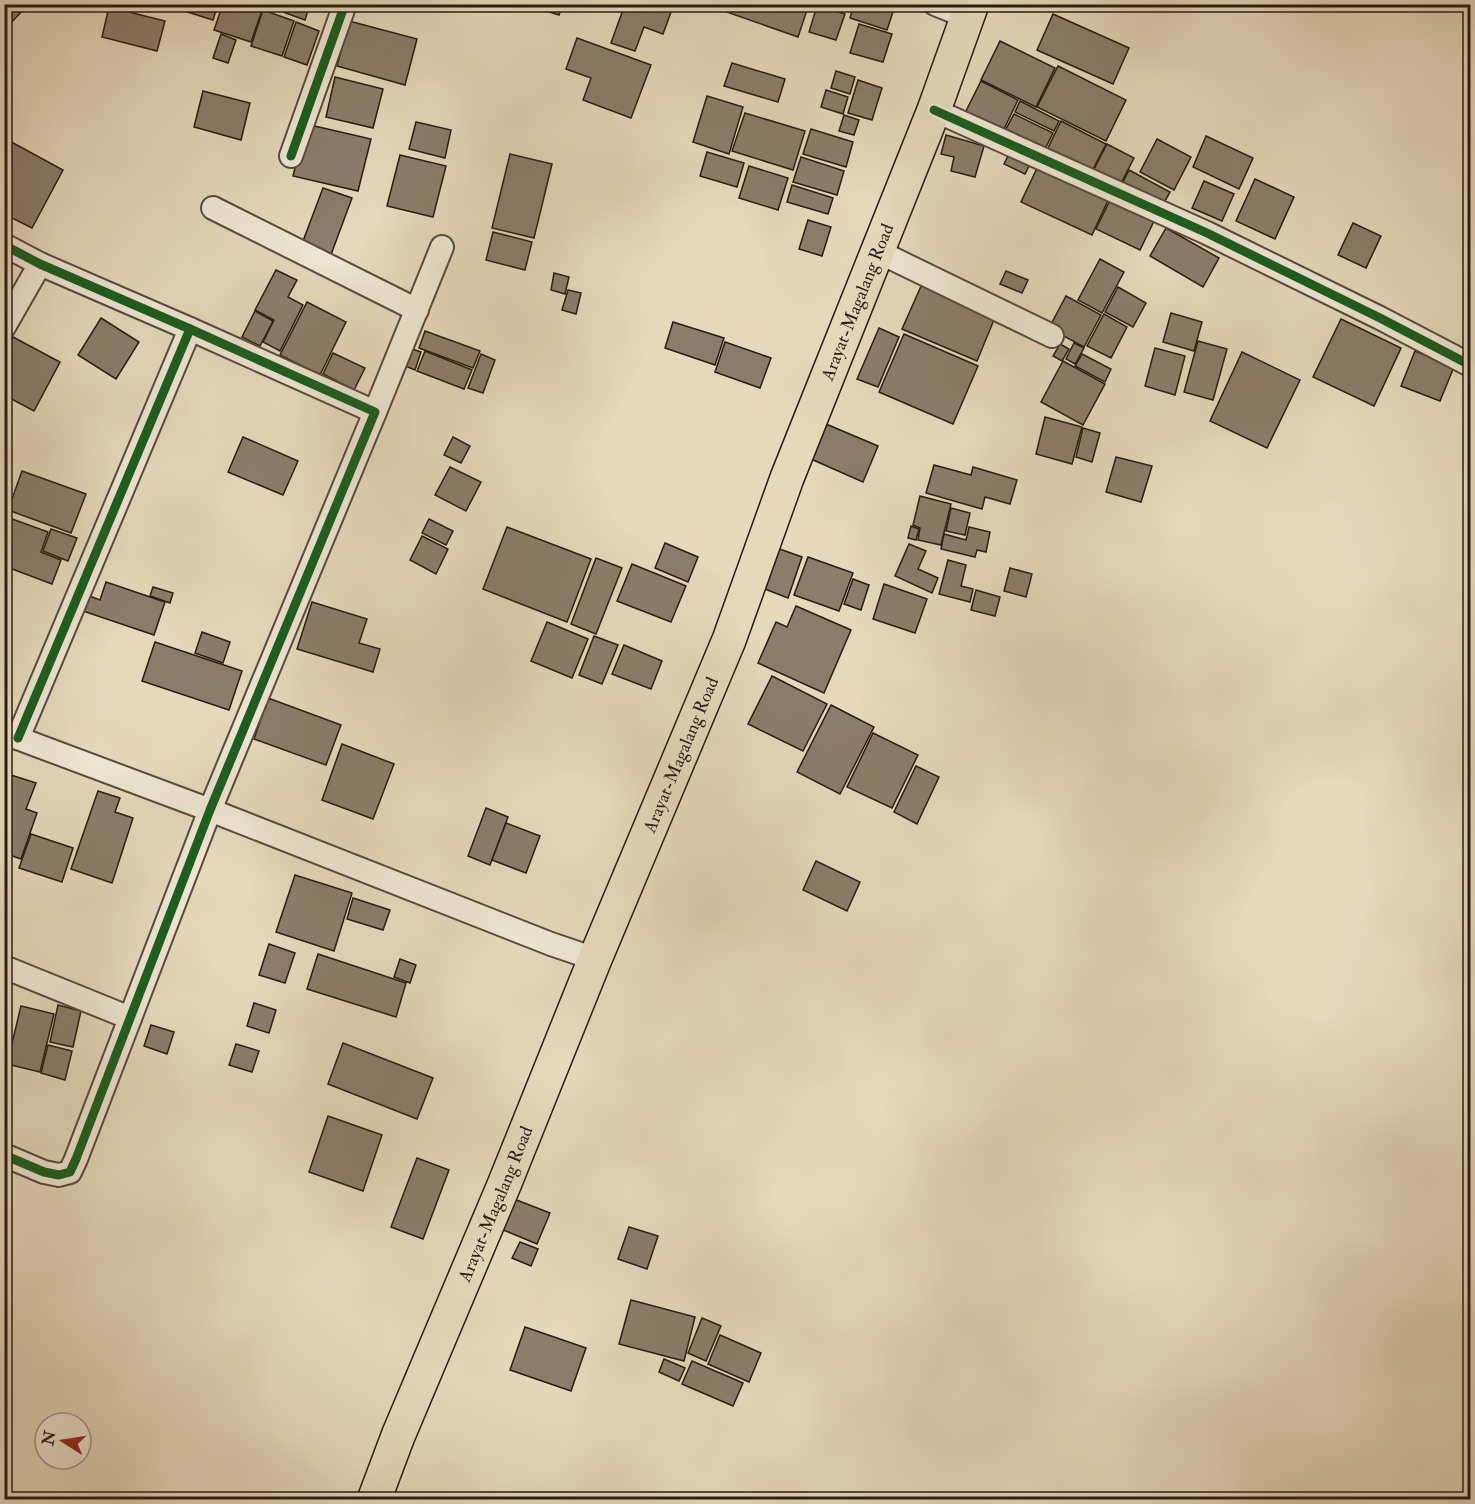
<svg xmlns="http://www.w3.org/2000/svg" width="1475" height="1504" viewBox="0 0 1475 1504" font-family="'IM FELL Double Pica',serif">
  <rect width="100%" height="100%" fill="#e5d8bb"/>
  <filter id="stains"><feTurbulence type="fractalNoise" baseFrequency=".00333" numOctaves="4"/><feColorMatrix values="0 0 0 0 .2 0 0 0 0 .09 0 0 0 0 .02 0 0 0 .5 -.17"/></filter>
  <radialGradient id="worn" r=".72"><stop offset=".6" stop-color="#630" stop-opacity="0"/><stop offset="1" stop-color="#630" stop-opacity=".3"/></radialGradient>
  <g fill="#8b7d6b" stroke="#2a1b14" stroke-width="1.5">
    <path d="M4,4H29L4,30Z"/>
    <path d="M183,4H218L213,20L181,10Z"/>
    <path d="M223,4H254L263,8L251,42L214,30Z"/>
    <path d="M261,4H310L305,20Z"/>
    <path d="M545,4H563L559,15L543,10Z"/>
    <path d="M625,4H674L663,34L644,27L635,51L611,43Z"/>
    <path d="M704,4H809L798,37Z"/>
    <path d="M854,4H879L894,9L887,30L850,18Z"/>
    <path d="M817,6L845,14L836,40L809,32Z"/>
    <path d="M109,7L165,21L157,51L102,37Z"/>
    <path d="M263,10L294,21L282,56L251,46Z"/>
    <path d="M1053,14L1129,48L1113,84L1037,50Z"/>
    <path d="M349,21L417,39L405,85L337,66Z"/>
    <path d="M296,22L319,31L307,65L284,57Z"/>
    <path d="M859,24L892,34L883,62L850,53Z"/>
    <path d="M221,34L236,40L228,63L213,58Z"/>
    <path d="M577,38L651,65L631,118L583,100L591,78L566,69Z"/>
    <path d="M1000,41L1055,68L1036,107L981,80Z"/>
    <path d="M732,63L785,79L778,102L724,86Z"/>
    <path d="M1058,66L1126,100L1106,141L1037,107Z"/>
    <path d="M836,71L855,77L850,94L831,88Z"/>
    <path d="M335,77L383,89L373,128L326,117Z"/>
    <path d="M858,80L882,88L872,120L848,113Z"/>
    <path d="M981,81L1018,100L1002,133L964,115Z"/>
    <path d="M826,90L848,97L843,114L821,107Z"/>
    <path d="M203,91L250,103L241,140L194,127Z"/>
    <path d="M707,96L743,107L729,154L693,142Z"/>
    <path d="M1020,101L1059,121L1054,131L1015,112Z"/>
    <path d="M745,113L805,131L793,170L732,151Z"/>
    <path d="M1014,114L1053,133L1045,149L1006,129Z"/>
    <path d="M844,115L859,120L854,135L839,131Z"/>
    <path d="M1061,121L1106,144L1092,171L1048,148Z"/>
    <path d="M416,122L451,130L445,158L409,149Z"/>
    <path d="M306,124L371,139L358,191L293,176Z"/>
    <path d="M811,129L853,142L846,167L803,154Z"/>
    <path d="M946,135L984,146L975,177L951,171L954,157L941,154Z"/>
    <path d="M1206,136L1253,158L1239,189L1193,167Z"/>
    <path d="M4,138L63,170L32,228L4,214Z"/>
    <path d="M1157,139L1191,157L1174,190L1140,172Z"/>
    <path d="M1107,144L1134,158L1119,187L1092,173Z"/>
    <path d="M1011,150L1032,160L1025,174L1004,164Z"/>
    <path d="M707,152L744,163L737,187L700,176Z"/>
    <path d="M510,154L552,164L534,238L492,228Z"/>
    <path d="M400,155L446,166L433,217L387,206Z"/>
    <path d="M801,157L844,171L837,195L793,182Z"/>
    <path d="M1040,162L1110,196L1092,235L1021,202Z"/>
    <path d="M749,166L788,178L778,210L739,198Z"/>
    <path d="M1129,170L1170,192L1160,210L1120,188Z"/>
    <path d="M1255,179L1294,197L1275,239L1236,221Z"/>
    <path d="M1204,181L1234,194L1222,221L1192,208Z"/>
    <path d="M792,185L833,198L828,214L787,202Z"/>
    <path d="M323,188L352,198L329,260L300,249Z"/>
    <path d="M1111,198L1155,219L1140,250L1096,229Z"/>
    <path d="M808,220L831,227L822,256L799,249Z"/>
    <path d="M1353,223L1381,236L1366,268L1338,255Z"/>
    <path d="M1166,228L1219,258L1203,287L1150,256Z"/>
    <path d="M493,232L532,242L525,270L486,260Z"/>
    <path d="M1100,259L1124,272L1102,313L1078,300Z"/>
    <path d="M276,270L297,280L288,297L303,305L280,351L263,342L274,320L255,310Z"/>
    <path d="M1006,271L1028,280L1022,293L1000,284Z"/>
    <path d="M554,273L569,277L565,294L551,290Z"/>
    <path d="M922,284L996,315L977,361L902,329Z"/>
    <path d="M1118,287L1146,303L1133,327L1105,312Z"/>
    <path d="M568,290L581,293L576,314L562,310Z"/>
    <path d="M1066,296L1101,315L1084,347L1049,328Z"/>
    <path d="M307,302L346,322L320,375L280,355Z"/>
    <path d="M255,311L273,321L260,346L242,337Z"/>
    <path d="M1171,313L1202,322L1194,351L1163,342Z"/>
    <path d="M1104,314L1127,327L1111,358L1087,346Z"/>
    <path d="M101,318L139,342L116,379L78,355Z"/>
    <path d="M1341,319L1401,348L1374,406L1313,377Z"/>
    <path d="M673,322L724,338L715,365L665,348Z"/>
    <path d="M879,328L899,337L878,387L857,379Z"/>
    <path d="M425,331L480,351L473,368L419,348Z"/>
    <path d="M904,334L978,366L953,424L879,392Z"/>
    <path d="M13,337L60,362L34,411L4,395V354Z"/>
    <path d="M1198,341L1227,349L1213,400L1184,392Z"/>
    <path d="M725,342L771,358L760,388L715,372Z"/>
    <path d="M1074,343L1084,348L1075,364L1066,359Z"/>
    <path d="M1060,344L1069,349L1062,361L1053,356Z"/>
    <path d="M404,346L421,352L415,370L398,363Z"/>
    <path d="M1155,348L1185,356L1175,395L1145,386Z"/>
    <path d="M425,351L472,370L464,389L417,371Z"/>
    <path d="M1415,351L1454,367L1440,401L1401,386Z"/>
    <path d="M1242,352L1300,380L1267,448L1210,421Z"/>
    <path d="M333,353L365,368L354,390L323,374Z"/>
    <path d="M481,354L495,360L483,393L468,388Z"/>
    <path d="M1082,354L1111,369L1105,382L1075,366Z"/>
    <path d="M1063,361L1105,384L1083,425L1041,402Z"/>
    <path d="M1045,417L1082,427L1072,464L1036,454Z"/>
    <path d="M826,424L878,446L863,482L811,459Z"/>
    <path d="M1083,428L1100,433L1092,462L1076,457Z"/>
    <path d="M243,437L298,461L283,495L228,472Z"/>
    <path d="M453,437L470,446L461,463L444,455Z"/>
    <path d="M1116,457L1152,466L1141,502L1106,492Z"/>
    <path d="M934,465L971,475L973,467L1017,480L1010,504L985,497L982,509L926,493Z"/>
    <path d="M450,467L481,482L466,511L435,495Z"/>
    <path d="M22,471L86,494L71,533L8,510Z"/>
    <path d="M920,496L951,504L941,545L918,540L920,528L913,525Z"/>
    <path d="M951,508L970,513L965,535L946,531Z"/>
    <path d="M4,516L48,532L41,552L61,560L52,584L4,566Z"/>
    <path d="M429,519L453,531L446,545L422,533Z"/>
    <path d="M911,526L919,529L916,540L908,538Z"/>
    <path d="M507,527L591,559L567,622L483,589Z"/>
    <path d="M969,527L990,532L986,552L977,550L975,557L941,549L944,534L966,540Z"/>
    <path d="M51,529L77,538L68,561L43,551Z"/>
    <path d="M422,536L448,549L436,574L410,560Z"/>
    <path d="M665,543L698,557L688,582L655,568Z"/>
    <path d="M909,544L926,551L918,569L938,578L932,593L895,576Z"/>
    <path d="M777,548L802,557L788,598L762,588Z"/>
    <path d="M808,557L853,573L839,611L794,595Z"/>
    <path d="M596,558L622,568L596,634L571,624Z"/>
    <path d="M948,560L966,565L961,586L973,589L970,602L939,594Z"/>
    <path d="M632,564L686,586L671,622L617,601Z"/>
    <path d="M1010,568L1032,574L1026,597L1004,591Z"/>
    <path d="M853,579L869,585L861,610L844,604Z"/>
    <path d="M106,582L165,602L154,635L83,611L87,595L100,600Z"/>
    <path d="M884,584L927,599L915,633L873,619Z"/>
    <path d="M153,587L173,593L170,603L150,596Z"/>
    <path d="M976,590L1000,597L995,616L971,610Z"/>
    <path d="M312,602L367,619L359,643L380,649L373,672L297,649Z"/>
    <path d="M796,606L851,630L824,693L758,663L776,622L787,627Z"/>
    <path d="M547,622L588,639L572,678L531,661Z"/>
    <path d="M202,632L230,642L223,663L195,653Z"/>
    <path d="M594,636L618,645L602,684L579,675Z"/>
    <path d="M155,642L242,671L229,710L142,681Z"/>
    <path d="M624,645L662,661L651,689L612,674Z"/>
    <path d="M772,676L827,704L803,751L748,724Z"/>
    <path d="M268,698L341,725L326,765L254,739Z"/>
    <path d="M831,705L874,727L840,794L797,772Z"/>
    <path d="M873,733L918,755L892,808L847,787Z"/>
    <path d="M342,744L394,764L373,819L322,800Z"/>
    <path d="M916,766L939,777L917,824L894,812Z"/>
    <path d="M11,775L36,783L26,809L37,813L21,859L4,853V792Z"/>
    <path d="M98,791L120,798L115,812L133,818L112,883L71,869Z"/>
    <path d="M486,808L508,817L490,865L468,856Z"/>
    <path d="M506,823L540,836L526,873L492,860Z"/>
    <path d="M31,834L73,848L62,882L19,868Z"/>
    <path d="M816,861L860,882L847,911L803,890Z"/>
    <path d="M295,875L352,893L334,951L276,932Z"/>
    <path d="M353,898L390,910L383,930L347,919Z"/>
    <path d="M269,944L295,953L285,983L259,975Z"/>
    <path d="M318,954L406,983L396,1017L307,989Z"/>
    <path d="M400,959L416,965L410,983L394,977Z"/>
    <path d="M254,1003L276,1010L269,1033L247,1026Z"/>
    <path d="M58,1005L81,1011L73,1047L50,1042Z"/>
    <path d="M21,1006L54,1014L40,1072L7,1064Z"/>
    <path d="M151,1025L174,1032L167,1054L144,1046Z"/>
    <path d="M343,1043L433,1078L417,1119L328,1084Z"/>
    <path d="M236,1044L259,1051L252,1072L229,1065Z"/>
    <path d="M48,1045L72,1051L65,1080L41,1073Z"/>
    <path d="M328,1116L382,1135L363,1191L309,1172Z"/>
    <path d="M417,1158L449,1170L423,1239L391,1227Z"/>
    <path d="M514,1199L550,1213L537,1244L501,1229Z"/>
    <path d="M629,1227L658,1236L647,1269L618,1259Z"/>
    <path d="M520,1242L538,1249L531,1266L512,1258Z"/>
    <path d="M631,1300L695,1317L684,1361L619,1344Z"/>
    <path d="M702,1318L721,1326L706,1361L688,1353Z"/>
    <path d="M525,1327L586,1348L571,1391L510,1370Z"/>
    <path d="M720,1335L761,1353L749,1382L708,1364Z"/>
    <path d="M664,1359L685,1368L679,1381L659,1372Z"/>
    <path d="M692,1361L743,1383L733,1406L682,1384Z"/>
  </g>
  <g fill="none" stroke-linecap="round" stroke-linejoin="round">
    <g stroke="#594a3e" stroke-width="26">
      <g id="street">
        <path d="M935,4L967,17"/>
        <path d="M934,110L1207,233L1380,318L1470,365"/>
        <path d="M291,156L345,4"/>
        <path d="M213,208L417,310"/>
        <path d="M4,245L40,264L190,329L375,412L210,810L76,1159L70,1172L59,1175L44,1172L4,1155"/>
        <path d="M877,251L1052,336"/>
        <path d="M4,327L40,264"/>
        <path d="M375,412L442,247"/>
        <path d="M4,733L210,810L551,944L595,959"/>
        <path d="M18,738L190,329"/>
        <path d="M4,967L130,1018"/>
      </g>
    </g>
    <g stroke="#2a1b14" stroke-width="36">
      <g id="primary">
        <path id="s1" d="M374,1500L398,1436L504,1185L595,959L729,640L787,478L934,110L972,4"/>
      </g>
    </g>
    <use href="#street" stroke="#eee6d3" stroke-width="22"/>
    <use href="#primary" stroke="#e5d8bb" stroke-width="33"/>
    <g stroke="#eee6d3" stroke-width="13">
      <g id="cycleway">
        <path d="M934,110L1207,233L1380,318L1470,365"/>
        <path d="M291,156L345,4"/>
        <path d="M4,245L40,264L190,329L375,412L210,810L76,1159L70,1172L59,1175L44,1172L4,1155"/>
        <path d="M18,738L190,329"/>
      </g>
    </g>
    <use href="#cycleway" stroke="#1b5e20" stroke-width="9"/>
  </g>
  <g text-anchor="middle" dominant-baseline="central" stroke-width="4.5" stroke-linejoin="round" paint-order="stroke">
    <g font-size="18" fill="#2a1b14" stroke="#eee6d3">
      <text stroke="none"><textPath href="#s1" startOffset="1292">Arayat-Magalang Road</textPath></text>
      <text stroke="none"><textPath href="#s1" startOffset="806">Arayat-Magalang Road</textPath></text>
      <text stroke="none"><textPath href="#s1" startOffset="320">Arayat-Magalang Road</textPath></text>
    </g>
  </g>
  <rect width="1475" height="1504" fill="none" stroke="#e5d8bb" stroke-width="24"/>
  <rect x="6" y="6" width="1463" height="1492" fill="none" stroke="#2a1b14" stroke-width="3"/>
  <rect x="12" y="12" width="1451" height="1480" fill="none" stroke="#2a1b14" stroke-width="1.5"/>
  <g transform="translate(63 1441) rotate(282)"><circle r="28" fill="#eee6d3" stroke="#a09587" stroke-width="1.5"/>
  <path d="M0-4.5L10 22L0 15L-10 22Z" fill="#8f2418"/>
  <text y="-9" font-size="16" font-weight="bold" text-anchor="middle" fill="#2a1b14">N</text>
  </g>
  <rect width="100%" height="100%" filter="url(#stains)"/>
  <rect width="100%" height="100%" fill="url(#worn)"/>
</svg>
